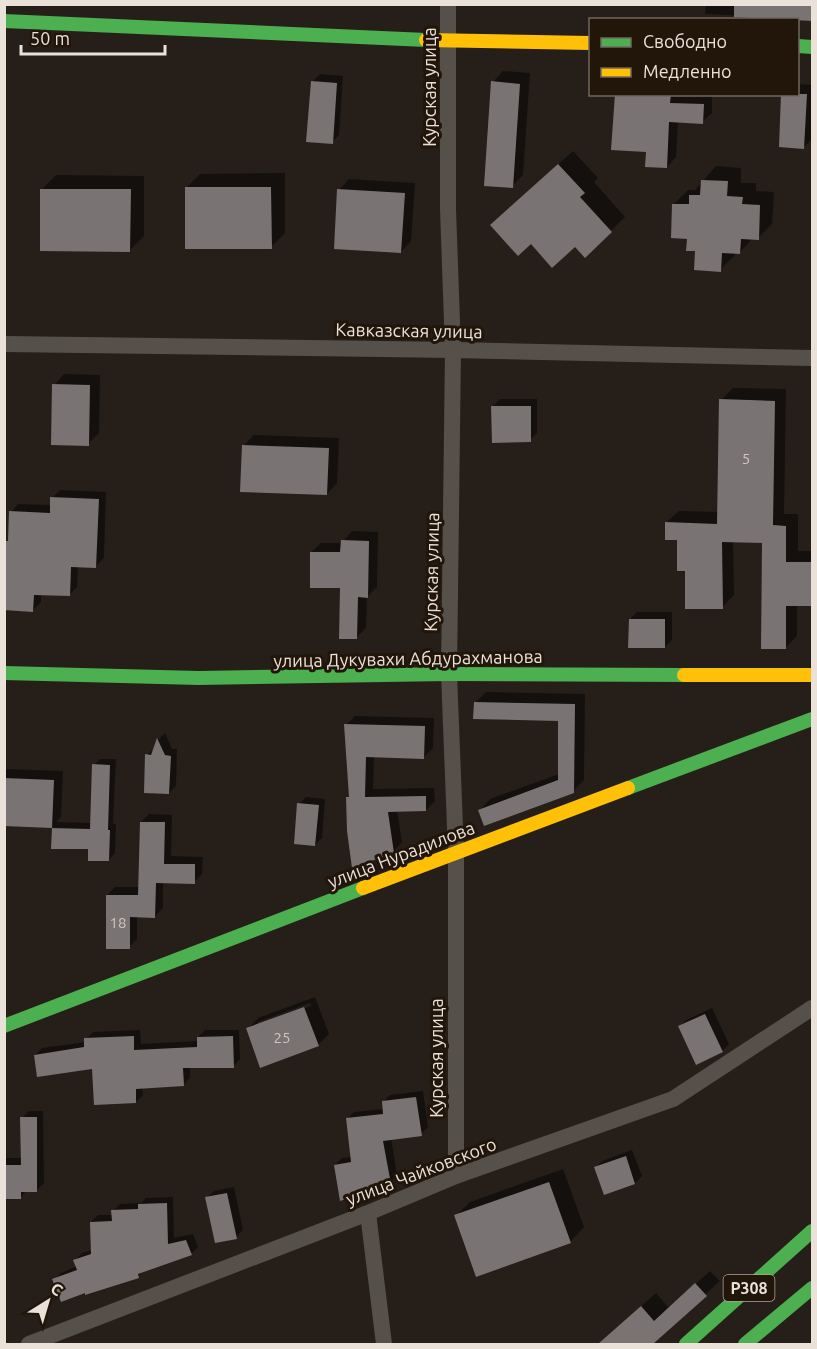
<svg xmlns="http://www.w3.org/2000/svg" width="817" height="1349" font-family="Ubuntu,sans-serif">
	<rect width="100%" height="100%" fill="#261f19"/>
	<path fill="#0007" fill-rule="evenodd" d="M 706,4 L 812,4 L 812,19 L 705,14 Z
		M 503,71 L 530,73 L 523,175 L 512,186 L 493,82 Z
		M 320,74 L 343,76 L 339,135 L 332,142 L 313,81 Z
		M 798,84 L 812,85 L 811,140 L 804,147 Z
		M 616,94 L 712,96 L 712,113 L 702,122 L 678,121 L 676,157 L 667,167 L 647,151 Z
		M 573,151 L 598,178 L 594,182 L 625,217 L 585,256 L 575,245 L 531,242 L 506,211 Z
		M 716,166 L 741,168 L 741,183 L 756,183 L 756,191 L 774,192 L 772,224 L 758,238 L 753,238 L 740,252 L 735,252 L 734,256 L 720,270 L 696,250 L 674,204 L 688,190 L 695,190 Z
		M 285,173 L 285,233 L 271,247 L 186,188 L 200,174 Z
		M 56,175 L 144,176 L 144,236 L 130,250 L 42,189 Z
		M 349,179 L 415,183 L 411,241 L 401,252 L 339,190 Z
		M 64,374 L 100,375 L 99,433 L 88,444 L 54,385 Z
		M 733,388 L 786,389 L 784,514 L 798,514 L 798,551 L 812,551 L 812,604 L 797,605 L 797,636 L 785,648 L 763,542 L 733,541 L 734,595 L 722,607 L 686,569 L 678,539 L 667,522 L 679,511 L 719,512 L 721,400 Z
		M 500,399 L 537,399 L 537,433 L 530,440 L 493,406 Z
		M 254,435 L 339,438 L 337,483 L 327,494 L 243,446 Z
		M 60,490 L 106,492 L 104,558 L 96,566 L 78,566 L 77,587 L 69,595 L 41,593 L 41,602 L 33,610 L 6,542 L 9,538 L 11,512 L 18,504 L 51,505 L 52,498 Z
		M 352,531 L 378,532 L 377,587 L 367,597 L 366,628 L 357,637 L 342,587 L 311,552 L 321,543 L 342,543 Z
		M 637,612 L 672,612 L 672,640 L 665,647 L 630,619 Z
		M 486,692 L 585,694 L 584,780 L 573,791 L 480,810 L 490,799 L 559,774 L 560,719 L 475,703 Z
		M 355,716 L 434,718 L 433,748 L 424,757 L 374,756 L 373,789 L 434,788 L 435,801 L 426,810 L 397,810 L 402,842 L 393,852 L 348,798 L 351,795 L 346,725 Z
		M 165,733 L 172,749 L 177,749 L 176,786 L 169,793 L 147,755 L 155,748 L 159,739 Z
		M 100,759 L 116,759 L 113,824 L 116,824 L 115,853 L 109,860 L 90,848 L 53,847 L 53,827 L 4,825 L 4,771 L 7,769 L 63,771 L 61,817 L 56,822 L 91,823 L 94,765 Z
		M 306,797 L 325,799 L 322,838 L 315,845 L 299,804 Z
		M 149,814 L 172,815 L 171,856 L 203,857 L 202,874 L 194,882 L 163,882 L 163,908 L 155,916 L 137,916 L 137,939 L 129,947 L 107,895 L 115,887 L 140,887 L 141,822 Z
		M 315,997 L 329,1034 L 318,1045 L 248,1029 L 258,1018 ZM 310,1003 L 311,1006 L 258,1025 L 258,1022 Z
		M 712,1008 L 729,1044 L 722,1051 L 679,1027 L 686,1020 Z
		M 140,1030 L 141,1044 L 198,1041 L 198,1037 L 205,1030 L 239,1030 L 240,1059 L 233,1066 L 190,1067 L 190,1078 L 183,1085 L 142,1087 L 143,1095 L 136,1102 L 94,1067 L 35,1055 L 42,1048 L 86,1042 L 86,1039 L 93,1032 Z
		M 423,1091 L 428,1127 L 421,1134 L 391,1138 L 397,1175 L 390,1182 L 335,1165 L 342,1158 L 352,1157 L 347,1119 L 354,1112 L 384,1109 L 383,1102 L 390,1095 Z
		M 29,1111 L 43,1111 L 44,1183 L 37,1190 L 27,1190 L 20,1198 L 4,1198 L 4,1158 L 22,1158 L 22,1118 Z
		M 632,1150 L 642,1176 L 635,1183 L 605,1193 L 595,1168 L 602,1161 Z
		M 563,1169 L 584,1227 L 570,1242 L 456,1216 L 470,1202 Z
		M 234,1187 L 243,1230 L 236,1237 L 207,1198 L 214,1191 Z
		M 173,1197 L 174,1238 L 193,1234 L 198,1247 L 191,1254 L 145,1270 L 138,1276 L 54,1280 L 61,1273 L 77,1266 L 75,1260 L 82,1253 L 92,1250 L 91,1222 L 98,1215 L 113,1215 L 113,1211 L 120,1204 L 141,1203 L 146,1198 Z
		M 710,1271 L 720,1281 L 651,1344 L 599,1344 L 656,1293 L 669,1308 Z"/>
	<path fill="#7a7373" d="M 734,4 L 813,4 L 813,21 L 734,17 Z
		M 311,81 L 337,83 L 333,144 L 306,142 Z
		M 491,81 L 520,84 L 513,188 L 484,186 Z
		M 615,94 L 671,94 L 670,103 L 704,104 L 703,124 L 669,122 L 667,168 L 645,167 L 646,152 L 611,150 Z
		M 781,94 L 807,94 L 804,149 L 779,147 Z
		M 558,164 L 585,193 L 580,197 L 612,232 L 585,258 L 575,247 L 552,268 L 531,244 L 518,256 L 490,225 Z
		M 701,180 L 728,181 L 727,196 L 743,197 L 742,204 L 760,205 L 759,240 L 741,239 L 740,254 L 722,253 L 721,272 L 694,270 L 695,251 L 686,251 L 687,239 L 671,238 L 672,204 L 689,204 L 689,195 L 700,195 Z
		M 185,187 L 271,187 L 272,249 L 185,249 Z
		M 40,189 L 131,189 L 130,252 L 40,251 Z
		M 337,189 L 405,193 L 401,253 L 334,249 Z
		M 52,384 L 90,385 L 89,446 L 51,445 Z
		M 719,399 L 775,401 L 773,525 L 786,526 L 786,562 L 813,562 L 813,606 L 786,606 L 786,649 L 761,649 L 762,543 L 722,542 L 723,609 L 685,609 L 685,571 L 677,571 L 677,540 L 665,540 L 665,522 L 717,524 Z
		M 491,406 L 531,406 L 531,442 L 492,443 Z
		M 242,445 L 329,448 L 327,495 L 240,492 Z
		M 50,497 L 99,499 L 96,568 L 71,567 L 70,596 L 34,595 L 33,612 L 4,610 L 4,541 L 8,541 L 9,511 L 50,513 Z
		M 341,540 L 369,541 L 368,598 L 358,597 L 357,639 L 339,639 L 340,588 L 310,588 L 310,552 L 340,552 Z
		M 629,619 L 665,619 L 665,648 L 628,648 Z
		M 474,702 L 575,704 L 574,793 L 484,826 L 478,810 L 558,780 L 558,721 L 473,719 Z
		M 344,724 L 425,726 L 424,759 L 366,757 L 365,797 L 426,796 L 426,811 L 388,812 L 394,853 L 352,868 L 347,831 L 346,797 L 349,797 Z
		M 157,738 L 165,755 L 171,756 L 169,794 L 144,793 L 145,754 L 151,755 Z
		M 92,764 L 110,765 L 108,830 L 110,830 L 109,861 L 88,861 L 88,849 L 51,849 L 52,828 L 90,829 Z
		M 4,778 L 54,780 L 52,828 L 4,826 Z
		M 297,803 L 319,805 L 315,846 L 294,844 Z
		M 140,822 L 165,822 L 164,864 L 195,864 L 195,884 L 156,883 L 155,918 L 130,917 L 130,949 L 106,949 L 106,895 L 138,895 Z
		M 304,1007 L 319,1046 L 260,1068 L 246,1028 Z
		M 705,1014 L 723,1052 L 696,1065 L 678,1026 Z
		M 134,1036 L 134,1050 L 197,1047 L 197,1037 L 233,1036 L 234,1068 L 183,1068 L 184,1086 L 136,1089 L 136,1103 L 94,1105 L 92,1069 L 37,1077 L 34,1055 L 84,1047 L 84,1038 Z
		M 416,1097 L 422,1136 L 383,1141 L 391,1184 L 340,1201 L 334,1165 L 351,1162 L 346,1118 L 383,1114 L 382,1101 Z
		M 20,1117 L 37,1117 L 37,1192 L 21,1192 L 21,1199 L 4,1199 L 4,1165 L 21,1165 Z
		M 626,1156 L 635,1184 L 604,1195 L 594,1167 Z
		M 549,1182 L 571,1243 L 476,1277 L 454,1215 Z
		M 227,1193 L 237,1239 L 215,1243 L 205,1197 Z
		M 167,1203 L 168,1244 L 186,1240 L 192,1255 L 138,1274 L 139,1278 L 85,1295 L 85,1293 L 61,1302 L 52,1279 L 77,1270 L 73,1260 L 91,1254 L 90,1222 L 112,1221 L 111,1210 L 138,1209 L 138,1204 Z
		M 695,1283 L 707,1296 L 653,1344 L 598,1344 L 641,1306 L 654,1321 Z"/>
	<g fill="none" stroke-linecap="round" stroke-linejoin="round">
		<path stroke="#56504b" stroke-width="16" d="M 448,4 L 448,209 L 453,350 L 449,674 L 456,852 L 456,1176
			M 4,344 L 453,350 L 812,358
			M 368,1213 L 384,1344
			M 29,1344 L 368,1213 L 456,1176 L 673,1099 L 812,1008"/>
		<path stroke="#4caf50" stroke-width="14" d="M 4,21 L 426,40
			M 798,46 L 812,47
			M 4,673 L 199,678 L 449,674 L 684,675
			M 628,788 L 812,719
			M 4,1026 L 363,888
			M 686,1344 L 812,1231
			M 745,1344 L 812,1288"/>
		<path stroke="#ffc107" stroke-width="14" d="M 426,40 L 590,43
			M 684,675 L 812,675
			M 363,888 L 628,788"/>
	</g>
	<g text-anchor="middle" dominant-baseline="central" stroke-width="6" stroke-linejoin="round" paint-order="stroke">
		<g font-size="15" fill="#cec6c0">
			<text x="746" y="458">5</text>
			<text x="118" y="922">18</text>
			<text x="282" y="1037">25</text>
		</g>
		<rect fill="#22150a" stroke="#aea49b" stroke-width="1.5" x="723.5" y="1275" width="51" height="26" rx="4.5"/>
		<g font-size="16" font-weight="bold" fill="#eae1d9">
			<text x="749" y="1288">P308</text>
		</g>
		<g font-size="18" fill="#eae1d9" stroke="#22150a">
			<text transform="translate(429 87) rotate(-90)">Курская улица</text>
			<text transform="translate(409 330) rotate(1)">Кавказская улица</text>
			<text transform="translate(431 572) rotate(-89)">Курская улица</text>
			<text transform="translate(408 658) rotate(-1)">улица Дукувахи Абдурахманова</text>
			<text transform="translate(401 854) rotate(-21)">улица Нурадилова</text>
			<text transform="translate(436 1058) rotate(-90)">Курская улица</text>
			<text transform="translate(421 1171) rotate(-21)">улица Чайковского</text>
		</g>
	</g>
	<rect width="817" height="1349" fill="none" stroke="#eae1d9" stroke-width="12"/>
	<rect x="589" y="18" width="210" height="78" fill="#22150a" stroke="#72675d" stroke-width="1.5"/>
	<rect x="601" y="38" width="30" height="9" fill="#4caf50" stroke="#72675d" stroke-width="1.5"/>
	<text x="643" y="48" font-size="18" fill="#eae1d9">Свободно</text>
	<rect x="601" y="68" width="30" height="9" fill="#ffc107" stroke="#72675d" stroke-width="1.5"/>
	<text x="643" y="78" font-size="18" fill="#eae1d9">Медленно</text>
	<g transform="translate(48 1301) rotate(37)" stroke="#22150a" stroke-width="4.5" paint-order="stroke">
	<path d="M0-4.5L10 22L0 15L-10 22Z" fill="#eae1d9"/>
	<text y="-9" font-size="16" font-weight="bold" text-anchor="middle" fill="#eae1d9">С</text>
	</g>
	<path d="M21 45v9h144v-9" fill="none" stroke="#eae1d9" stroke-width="3"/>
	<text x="30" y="45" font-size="18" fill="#eae1d9" stroke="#22150a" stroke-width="4.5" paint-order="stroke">50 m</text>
</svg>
